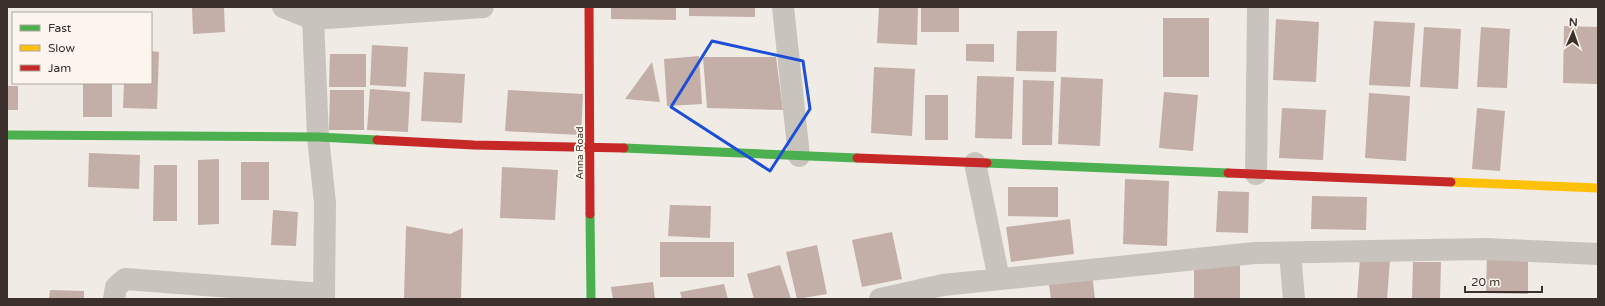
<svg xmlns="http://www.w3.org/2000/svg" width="1605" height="306" font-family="'Varela Round',sans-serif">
	<rect width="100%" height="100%" fill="#f0ebe5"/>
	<path fill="#c3afa7" d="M 192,7 L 224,7 L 225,32 L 193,34 Z
		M 611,7 L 676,7 L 676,20 L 611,19 Z
		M 689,7 L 755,7 L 755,17 L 689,16 Z
		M 879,7 L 918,7 L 917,45 L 877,43 Z
		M 921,7 L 959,7 L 959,32 L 921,32 Z
		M 1163,18 L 1209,18 L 1209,77 L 1163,77 Z
		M 1276,19 L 1319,22 L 1316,82 L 1273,80 Z
		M 1374,21 L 1415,23 L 1410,87 L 1369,85 Z
		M 1564,26 L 1598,27 L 1598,84 L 1563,83 Z
		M 1424,27 L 1461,29 L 1458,89 L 1420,87 Z
		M 1481,27 L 1510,29 L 1507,88 L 1477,87 Z
		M 1017,31 L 1057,31 L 1056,72 L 1016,71 Z
		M 966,44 L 994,44 L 994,62 L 966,61 Z
		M 372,45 L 408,47 L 406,87 L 370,85 Z
		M 151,51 L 159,52 L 157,109 L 123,108 L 124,83 L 151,83 Z
		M 330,54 L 366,54 L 366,87 L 329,87 Z
		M 699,56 L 702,104 L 667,106 L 664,59 Z
		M 703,57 L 776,57 L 783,110 L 707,108 Z
		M 652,62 L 660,102 L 625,99 Z
		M 874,67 L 915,69 L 912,136 L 871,133 Z
		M 424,72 L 465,74 L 462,123 L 421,121 Z
		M 977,76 L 1014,77 L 1012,139 L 975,138 Z
		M 1061,77 L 1103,79 L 1100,146 L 1058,144 Z
		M 1023,80 L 1054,81 L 1052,145 L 1022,145 Z
		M 83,83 L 112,83 L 112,117 L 83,117 Z
		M 7,86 L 18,86 L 18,110 L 7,110 Z
		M 370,89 L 410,92 L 408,132 L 367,130 Z
		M 330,90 L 364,90 L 364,130 L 329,130 Z
		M 508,90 L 583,94 L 581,135 L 505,131 Z
		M 1164,92 L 1198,95 L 1193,151 L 1159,148 Z
		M 1369,93 L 1410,96 L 1406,161 L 1365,158 Z
		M 925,95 L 948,95 L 948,140 L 925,140 Z
		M 1282,108 L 1326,110 L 1323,160 L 1279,158 Z
		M 1477,108 L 1505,111 L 1500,171 L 1472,169 Z
		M 89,153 L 140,155 L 139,189 L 88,187 Z
		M 219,159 L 219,224 L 198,225 L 198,160 Z
		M 241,162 L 269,162 L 269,200 L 241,200 Z
		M 154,165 L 177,165 L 177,221 L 153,221 Z
		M 502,167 L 558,170 L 555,220 L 500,218 Z
		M 1125,179 L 1169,181 L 1167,246 L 1123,244 Z
		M 1008,187 L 1058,187 L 1058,217 L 1008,216 Z
		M 1218,191 L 1249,192 L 1248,233 L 1216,232 Z
		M 1312,196 L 1367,197 L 1366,230 L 1311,229 Z
		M 670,205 L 711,206 L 710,238 L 668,236 Z
		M 273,210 L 298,212 L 296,246 L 271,245 Z
		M 1070,219 L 1074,254 L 1011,262 L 1006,227 Z
		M 406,226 L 450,234 L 463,228 L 461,299 L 404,299 Z
		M 892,232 L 902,279 L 862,287 L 852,240 Z
		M 660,242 L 734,242 L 734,277 L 660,277 Z
		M 817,245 L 827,294 L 797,299 L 786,252 Z
		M 1487,254 L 1528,254 L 1528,294 L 1486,293 Z
		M 1360,258 L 1390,260 L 1387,299 L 1357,299 Z
		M 1413,262 L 1441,262 L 1440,299 L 1412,299 Z
		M 1194,264 L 1240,264 L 1240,299 L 1194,299 Z
		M 780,265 L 791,299 L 754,299 L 747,274 Z
		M 1092,273 L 1095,299 L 1051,299 L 1048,279 Z
		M 653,282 L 655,299 L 613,299 L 611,287 Z
		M 724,284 L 728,299 L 682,299 L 680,292 Z
		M 50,290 L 84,291 L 84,299 L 49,299 Z"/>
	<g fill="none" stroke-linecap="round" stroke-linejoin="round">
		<path stroke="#c9c3be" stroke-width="22" d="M 283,7 L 313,19 L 483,7
			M 783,7 L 799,156
			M 313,19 L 318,137 L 325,203 L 324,299
			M 975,163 L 999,279
			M 1256,174 L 1258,7
			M 1290,253 L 1294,299
			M 114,299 L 116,287 L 125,279 L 324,294
			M 880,299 L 943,285 L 1255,253 L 1486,249 L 1598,254"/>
		<path stroke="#4caf50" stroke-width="9" d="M 7,135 L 318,137 L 377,140
			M 624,148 L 857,158
			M 987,163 L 1228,173
			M 590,214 L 591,299"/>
		<path stroke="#ffc107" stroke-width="9" d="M 1451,182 L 1598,188"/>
		<path stroke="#c62828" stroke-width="9" d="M 589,7 L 590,214
			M 377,140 L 474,145 L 624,148
			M 857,158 L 987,163
			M 1228,173 L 1451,182"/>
	</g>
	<path fill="none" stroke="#1d4ed8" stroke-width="3" stroke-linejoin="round" d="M 712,41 L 803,61 L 810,109 L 770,171 L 671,107 Z"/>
	<g text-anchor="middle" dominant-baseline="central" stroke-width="4" stroke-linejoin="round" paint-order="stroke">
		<g font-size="10" fill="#3b302b" stroke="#fbf5ee">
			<text transform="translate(580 153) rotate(-90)">Anna Road</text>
		</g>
	</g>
	<rect width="1605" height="306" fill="none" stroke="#3b302b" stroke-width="16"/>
	<rect x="12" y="12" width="140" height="72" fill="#fbf5ee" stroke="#aea6a0"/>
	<rect x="20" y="25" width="20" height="6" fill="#4caf50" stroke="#aea6a0"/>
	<text x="48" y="32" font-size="12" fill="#3b302b">Fast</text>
	<rect x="20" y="45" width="20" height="6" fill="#ffc107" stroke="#aea6a0"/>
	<text x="48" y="52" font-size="12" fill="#3b302b">Slow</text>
	<rect x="20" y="65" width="20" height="6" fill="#c62828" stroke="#aea6a0"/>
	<text x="48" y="72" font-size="12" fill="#3b302b">Jam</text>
	<g transform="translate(1573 32) rotate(2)" stroke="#fbf5ee" stroke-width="3" paint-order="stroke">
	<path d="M0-3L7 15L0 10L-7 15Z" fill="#3b302b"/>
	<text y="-6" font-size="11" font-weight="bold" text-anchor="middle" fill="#3b302b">N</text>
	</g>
	<path d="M1465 286v6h77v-6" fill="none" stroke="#3b302b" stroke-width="2"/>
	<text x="1471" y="286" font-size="12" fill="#3b302b" stroke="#fbf5ee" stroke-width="3" paint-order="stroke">20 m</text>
</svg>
